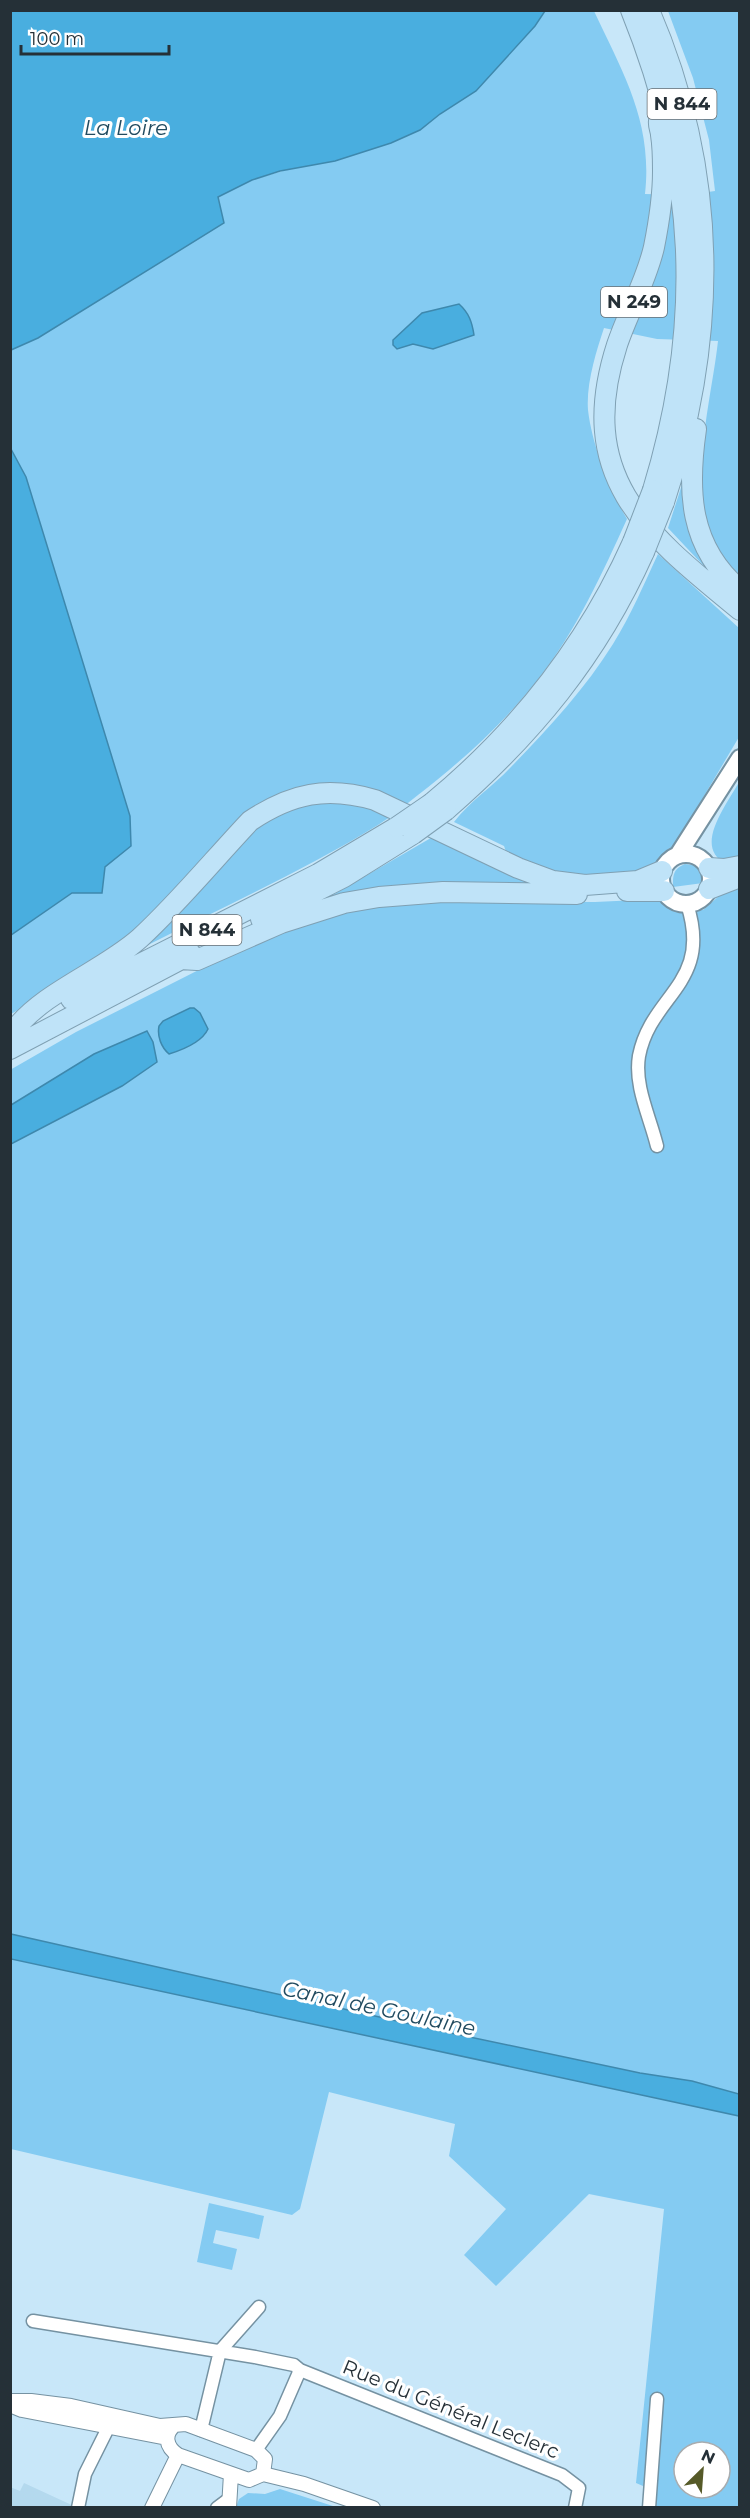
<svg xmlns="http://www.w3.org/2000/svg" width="750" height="2518" font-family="Montserrat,sans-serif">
	<rect width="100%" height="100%" fill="#c8e7f9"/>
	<path fill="#b4d9ee" d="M 24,2483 L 76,2507 L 11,2507 L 10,2487 L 20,2491 Z"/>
	<path fill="#84cbf2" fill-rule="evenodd" d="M 545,11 L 594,11 C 623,73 653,122 645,194 L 687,195 L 715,191 L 709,140 L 693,78 L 668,11 L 739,11 L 739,576 C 676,519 710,414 718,341 L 657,339 L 604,328 C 596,352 586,384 588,410 C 592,445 610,490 627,519 C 602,574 576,631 539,678 C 504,723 463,760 418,795 C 405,805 392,816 378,825 C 305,870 225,906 148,945 L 135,934 L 92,968 L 11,1014 L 11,935 L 72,893 L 102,893 L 105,867 L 131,845 L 130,816 L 26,477 L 11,449 L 10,350 L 38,338 L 224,223 L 218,197 L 252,180 L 420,130 L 440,114 L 476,91 L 535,26 Z
		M 688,466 L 717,580 L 668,528 Z
		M 658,554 L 739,628 L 739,737 L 678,840 L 658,863 L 640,872 L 566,876 L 508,857 L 504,846 L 454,822 C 470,801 492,787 510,768 C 547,730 585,689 613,644 C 631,615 644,584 658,554 Z
		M 739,782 L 739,860 L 727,864 C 692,848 726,806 739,782 Z
		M 436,835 L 537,883 L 536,887 L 319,903 Z
		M 685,864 L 699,866 L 703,874 L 703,883 L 673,887 C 673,875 673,869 685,864 Z
		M 739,887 L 739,2094 L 692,2081 L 640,2073 L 446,2032 L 11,1934 L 10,1070 L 76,1032 L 252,943 L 317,918 L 374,905 L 406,901 L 595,902 L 659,899 L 680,910 L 703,910 L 719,896 Z
		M 11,1959 L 739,2116 L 739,2507 L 656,2507 L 657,2492 L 636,2483 L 664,2209 L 589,2194 L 496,2286 L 464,2255 L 506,2209 L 449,2156 L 455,2124 L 329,2092 L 300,2209 L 292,2215 L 11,2149 ZM 684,2452 L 720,2452 L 720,2488 L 684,2488 Z
		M 209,2203 L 264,2216 L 259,2239 L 216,2230 L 213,2243 L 237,2249 L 232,2270 L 197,2262 Z
		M 280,2489 L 336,2507 L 236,2507 L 239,2499 L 248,2493 L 265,2494 Z"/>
	<path fill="#49aedf" stroke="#3e88ad" stroke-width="1.5" d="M 10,11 L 11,10 L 545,11 L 535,26 L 476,91 L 440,114 L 420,130 L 391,143 L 335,161 L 280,171 L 252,180 L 218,197 L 224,223 L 38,338 L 11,350 Z
		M 459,304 C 469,313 472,322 474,335 L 433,349 L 413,344 L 397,349 L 393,345 L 393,340 L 422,313 Z
		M 11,449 L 26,477 L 130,816 L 131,846 L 105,867 L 102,893 L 72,893 L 11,935 Z
		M 190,1008 L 194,1008 L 200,1013 L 208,1029 C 202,1042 182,1050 169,1054 C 161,1047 157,1036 159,1026 L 163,1021 Z
		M 147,1031 L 153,1042 L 157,1062 L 122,1086 L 11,1144 L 11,1105 L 94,1054 Z
		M 11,1934 L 446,2032 L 640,2073 L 692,2081 L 739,2094 L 739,2116 L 11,1959 Z"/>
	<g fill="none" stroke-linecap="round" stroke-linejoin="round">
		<g stroke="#7592a2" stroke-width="15">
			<path id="minor" d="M 657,1146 C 650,1117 634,1086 639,1056 C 651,994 713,984 687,904
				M 33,2321 L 255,2357 L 294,2365 L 300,2370 L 562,2475 L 579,2488 L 575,2508
				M 201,2430 L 220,2351 L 259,2307
				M 256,2450 L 280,2416 L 300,2370
				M 78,2508 L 85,2474 L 109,2426
				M 217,2508 L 229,2499
				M 649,2508 L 657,2399"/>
		</g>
		<g stroke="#7592a2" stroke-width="16">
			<path id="tertiary" d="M 10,2401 L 31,2401 L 71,2406 L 160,2426 L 186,2424 L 256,2450 L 265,2459 L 263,2474 L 249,2480 L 178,2455 C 166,2447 163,2434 175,2425
				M 10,2405 L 22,2410 L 167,2438
				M 263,2474 L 304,2484 L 373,2508
				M 152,2508 L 178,2455
				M 229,2508 L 231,2474"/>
		</g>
		<g stroke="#7592a2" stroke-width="20">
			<path id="secondary" d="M661 879a25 25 0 1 1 50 0a25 25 0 1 1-50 0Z
				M 678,855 L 740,758"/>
		</g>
		<g stroke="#7fa0b3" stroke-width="22">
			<path id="trunk" d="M 631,10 C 697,173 704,322 653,490
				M 649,10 C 719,172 719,336 664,502
				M 664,104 C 662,109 659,116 659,121 C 658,125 661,131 661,135 C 663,147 663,159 663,171 C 663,197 659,222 654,247 C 646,282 628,312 617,345 C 574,478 647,534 740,610
				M 696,429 C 687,491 689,547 740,590
				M 432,803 C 519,731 587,645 633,542
				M 446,810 C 532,735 597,657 644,552
				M 709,868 L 724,869 L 740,866
				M 709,889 L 740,877
				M 627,891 L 664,891
				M 261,919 L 344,877 L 413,834
				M 180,959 L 197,960 L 281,923 L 344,903 L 379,897 L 443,892 L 577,894
				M 71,999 L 318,874 L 397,827
				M 15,1029 C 45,991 103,971 140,938 C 178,903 215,858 250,821 C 292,793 327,786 375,800 L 518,868 L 553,881 L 585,885 L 638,881 L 662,871
				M 10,1049 L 191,954"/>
		</g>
		<use href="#minor" stroke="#fff" stroke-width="12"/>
		<use href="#tertiary" stroke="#fff" stroke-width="14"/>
		<use href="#secondary" stroke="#fff" stroke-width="16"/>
		<use href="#trunk" stroke="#bfe3f8" stroke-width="20"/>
		<g stroke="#7fa0b3" stroke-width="22" stroke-linecap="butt">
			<path id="trunk-bridge" d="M 633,542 L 653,490
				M 644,552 L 664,502
				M 397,827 L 432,803
				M 413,834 L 446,810"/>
		</g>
		<use href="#trunk-bridge" stroke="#bfe3f8" stroke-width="20"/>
	</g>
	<g text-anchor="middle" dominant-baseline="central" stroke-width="6" stroke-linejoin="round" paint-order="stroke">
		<g fill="#fff" stroke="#666e73" stroke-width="1.5">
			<rect x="647.5" y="89" width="69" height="30" rx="4.5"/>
			<rect x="601" y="287" width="66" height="30" rx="4.5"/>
			<rect x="172.5" y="915" width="69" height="30" rx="4.5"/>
		</g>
		<g font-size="18" font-weight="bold" fill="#253037">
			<text x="682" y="104">N 844</text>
			<text x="634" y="302">N 249</text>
			<text x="207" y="930">N 844</text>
		</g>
		<g font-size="20" fill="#253037" stroke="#fff">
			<text transform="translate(451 2409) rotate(22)">Rue du Général Leclerc</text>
		</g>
		<g font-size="21" font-style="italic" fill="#214b60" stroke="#fff">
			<text x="126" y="127">La Loire</text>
			<text transform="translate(379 2008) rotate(12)">Canal de Goulaine</text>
		</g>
	</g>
	<rect width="750" height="2518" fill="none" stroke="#253037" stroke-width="24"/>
	<g transform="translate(702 2470) rotate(25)"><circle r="28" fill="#ffffff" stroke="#a8acaf" stroke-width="1.5"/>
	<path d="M0-4.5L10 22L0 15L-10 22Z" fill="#565a28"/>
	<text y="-9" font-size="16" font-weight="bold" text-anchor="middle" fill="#253037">N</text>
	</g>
	<path d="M21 45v9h148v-9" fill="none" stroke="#253037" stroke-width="3"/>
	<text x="30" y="45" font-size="18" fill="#253037" stroke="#ffffff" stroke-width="4.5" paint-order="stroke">100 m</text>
</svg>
